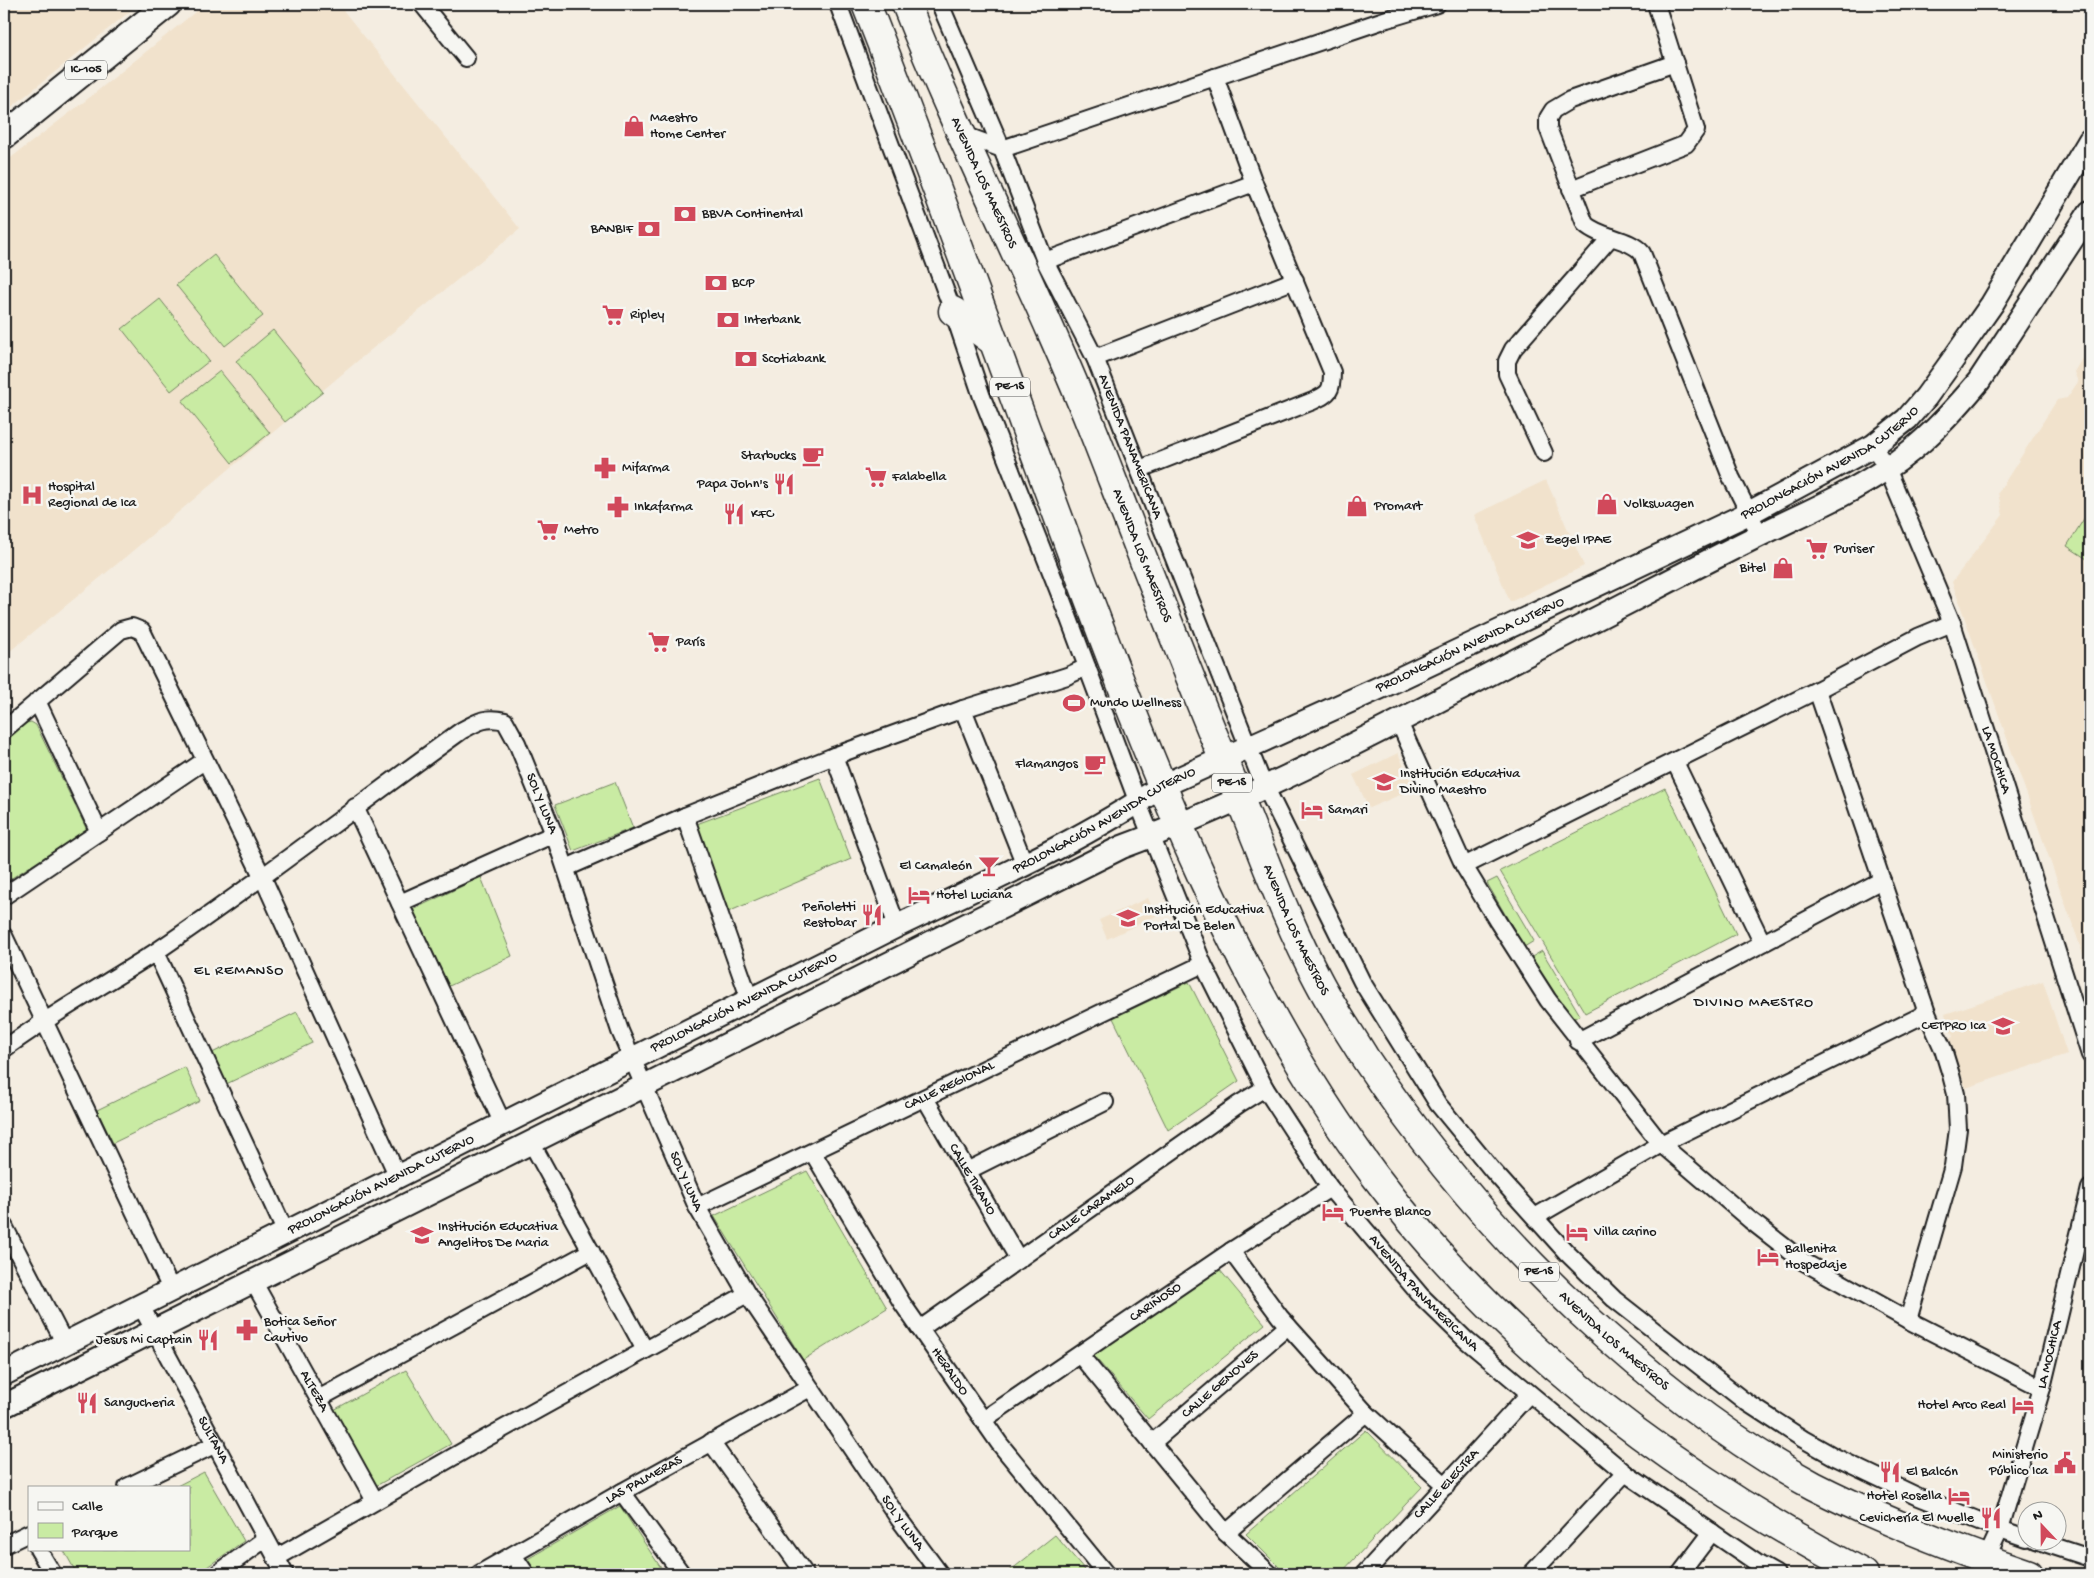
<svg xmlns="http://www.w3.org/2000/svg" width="2094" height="1578" font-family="'Gochi Hand',sans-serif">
	<rect width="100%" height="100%" fill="#f4ede1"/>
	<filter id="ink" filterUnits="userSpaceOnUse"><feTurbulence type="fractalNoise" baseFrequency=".02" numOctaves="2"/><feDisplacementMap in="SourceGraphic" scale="10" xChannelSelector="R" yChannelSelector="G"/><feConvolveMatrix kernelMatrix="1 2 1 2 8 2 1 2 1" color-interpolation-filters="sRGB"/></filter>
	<g filter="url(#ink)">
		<path fill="#f1e2cc" d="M 4,4 L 139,4 L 4,113 Z
			M 205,4 L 338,4 L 520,229 L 367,353 L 117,564 L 4,656 L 4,163 L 85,101 Z
			M 2090,345 L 2090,974 L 1952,582 L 2003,515 L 1998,493 L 2057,400 L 2067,398 L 2078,382 L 2074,372 Z
			M 1546,480 L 1584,566 L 1510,602 L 1474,515 Z
			M 1398,753 L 1414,789 L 1369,808 L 1353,775 Z
			M 1148,898 L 1156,916 L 1107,939 L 1099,920 Z
			M 2043,981 L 2067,1054 L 1966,1088 L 1948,1039 L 1953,1037 L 1945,1014 Z"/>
		<path fill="#c9eba3" stroke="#728460" d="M 214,255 L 263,316 L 225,346 L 176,285 Z
			M 160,299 L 209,361 L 171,391 L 122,329 Z
			M 273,330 L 323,392 L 285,422 L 236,361 Z
			M 220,371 L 270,433 L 232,463 L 182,401 Z
			M 2090,509 L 2090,561 L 2067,546 Z
			M 31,722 L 36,725 L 87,830 L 4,883 L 4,742 L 26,723 Z
			M 820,778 L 851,859 L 728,912 L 694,825 Z
			M 615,782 L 633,828 L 573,851 L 555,805 Z
			M 1665,788 L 1736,934 L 1585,1013 L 1500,871 Z
			M 481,877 L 512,956 L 445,988 L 408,912 Z
			M 1497,878 L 1534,941 L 1524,947 L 1487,883 Z
			M 1542,951 L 1580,1015 L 1570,1021 L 1530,958 Z
			M 1189,982 L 1239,1081 L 1168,1130 L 1113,1018 Z
			M 297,1012 L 312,1043 L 222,1086 L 208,1055 Z
			M 185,1067 L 200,1101 L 113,1143 L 97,1110 Z
			M 807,1171 L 887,1308 L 803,1360 L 714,1216 Z
			M 1219,1269 L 1265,1324 L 1148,1419 L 1093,1355 Z
			M 406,1370 L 451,1444 L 374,1487 L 332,1411 Z
			M 1366,1430 L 1422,1487 L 1340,1574 L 1286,1574 L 1246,1534 Z
			M 204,1472 L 244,1541 L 197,1574 L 77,1574 L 63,1549 L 189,1549 L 189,1487 L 175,1487 Z
			M 620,1506 L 665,1574 L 533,1574 L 524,1561 Z
			M 1055,1535 L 1085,1570 L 1080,1574 L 1006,1574 Z"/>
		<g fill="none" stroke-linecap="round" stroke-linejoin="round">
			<g stroke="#1c1c1c" stroke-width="20">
				<g id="street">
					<path d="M 422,4 L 466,58"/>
					<path id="s1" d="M 838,4 L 953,311 L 982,397 L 1059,592 L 1138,803 L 1203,964 L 1265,1088 L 1330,1188 L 1421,1296 L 1466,1340 L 1625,1473 L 1760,1565 L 1776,1574"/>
					<path id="s2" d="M 940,4 L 1002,149 L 1045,261 L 1095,358 L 1259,774 L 1362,982 L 1438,1104 L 1493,1171 L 1566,1252 L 1614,1299 L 1743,1400 L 1803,1439 L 1835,1457 L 1919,1497 L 2000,1529 L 2026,1538"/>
					<path d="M 1675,63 L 1570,100 L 1553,110 L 1548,118 L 1548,128 L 1585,224 C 1600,238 1630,238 1642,253 L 1731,477 L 1760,535"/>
					<path d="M 959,133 L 1002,149 L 1387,19 L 1437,4"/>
					<path d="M 1571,189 L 1686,144 L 1696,130 L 1656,4"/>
					<path d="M 1045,261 L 1254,183"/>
					<path d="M 1095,358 L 1295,280"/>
					<path id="s3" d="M 1873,446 L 1887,468 L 1952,623 L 2090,1055"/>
					<path d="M 1544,453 L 1507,374 L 1507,361 L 1513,349 L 1611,237"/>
					<path d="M 1140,469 L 1313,401 C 1330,393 1332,391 1332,372 L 1254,183 L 1215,77"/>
					<path d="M 1817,690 L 1927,1013 L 1943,1049 L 1951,1075 L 1956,1094 L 1958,1129 L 1953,1166 L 1908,1320"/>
					<path d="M 37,701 L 99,832"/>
					<path d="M 963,709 L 1025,865"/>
					<path d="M 1398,720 L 1464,866 L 1498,922 L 1548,1000 L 1661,1144 L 1750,1220 L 1804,1262 L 1908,1320 L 2042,1388"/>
					<path d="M 4,730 L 121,630 L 132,627 L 142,631 L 263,878 L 398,1177"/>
					<path d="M 834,756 L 897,926"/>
					<path d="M 1675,762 L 1762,942"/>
					<path d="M 355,807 L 503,1124"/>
					<path d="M 685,816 L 750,1000"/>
					<path d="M 1464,866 L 1817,690 L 1918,637 L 1952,623"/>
					<path d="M 566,868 L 685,816 L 834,756 L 963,709 L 1067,676 L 1087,667"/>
					<path d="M 4,896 L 204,761"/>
					<path d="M 400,903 L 554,834"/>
					<path d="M 4,936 L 172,1291"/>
					<path d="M 156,952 L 286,1233"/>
					<path d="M 1578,1041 L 1882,880"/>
					<path id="s4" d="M 4,1049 C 53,1013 106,984 157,951 C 261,881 359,804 461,731 C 477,722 486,716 505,721 L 517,743 L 554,834 L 620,1031 L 697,1207 L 747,1294 L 899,1519 L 940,1574"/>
					<path id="s5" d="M 925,1098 L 1019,1260"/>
					<path d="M 531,1142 L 645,1350"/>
					<path id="s6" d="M 813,1153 L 902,1303 L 999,1443 L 1106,1574"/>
					<path d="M 967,1171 L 1105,1102"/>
					<path id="s7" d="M 697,1207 L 1203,964"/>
					<path d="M 1535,1217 L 1661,1144 L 1927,1013"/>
					<path d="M 4,1226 L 65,1344"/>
					<path d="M 1231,1251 L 1280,1317 L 1366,1413 L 1446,1486"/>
					<path id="s8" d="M 253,1281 L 375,1501"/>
					<path id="s9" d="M 141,1306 L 285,1574"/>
					<path id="s10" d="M 920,1329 L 1239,1104 L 1265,1088"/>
					<path d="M 1080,1355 L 1226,1533 L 1270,1574"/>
					<path d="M 318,1399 L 591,1251"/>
					<path id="s11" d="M 983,1420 L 1231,1251 L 1330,1188"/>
					<path d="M 711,1442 L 805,1574"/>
					<path id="s12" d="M 1152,1443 L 1288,1326"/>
					<path d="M 127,1487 L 216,1444"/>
					<path d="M 622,1492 L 682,1574"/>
					<path d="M 1226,1533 L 1366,1413"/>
					<path d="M 2035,1540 L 2090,1558"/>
					<path d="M 4,1545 L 29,1533"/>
					<path d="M 38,1549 L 53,1574"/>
					<path d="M 513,1555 L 526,1574"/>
					<path d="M 276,1558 L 481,1441 L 747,1294"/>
					<path d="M 217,1574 L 265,1539"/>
					<path id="s13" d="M 479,1574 L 622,1492 L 810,1388"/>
					<path id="s14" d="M 1364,1574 L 1529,1394"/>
					<path d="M 1531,1574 L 1625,1473"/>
					<path d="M 1680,1574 L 1712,1532"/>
					<path id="s15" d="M 1979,1574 L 2000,1529 L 2042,1388 L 2090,1188"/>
				</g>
			</g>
			<g stroke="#1c1c1c" stroke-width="26">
				<g id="secondary">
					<path id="s16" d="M 4,1374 L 897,926 C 986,883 1080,842 1162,786 L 1388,684 L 1749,513 L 1873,446 L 1907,419 L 1926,397 L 1952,361 L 1992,304 L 2090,140"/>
					<path d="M 4,1406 L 1122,847 C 1281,788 1434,702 1584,625 C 1643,595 1701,564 1760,535 C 1802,514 1846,496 1886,469 C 1922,446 1952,413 1979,381 L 2090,212"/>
				</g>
			</g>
			<g stroke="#1c1c1c" stroke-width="29">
				<path id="primary" d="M 4,136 L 168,4"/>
			</g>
			<g stroke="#1c1c1c" stroke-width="31">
				<g id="highway">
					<path d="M 866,4 C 938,186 1004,371 1072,554 C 1152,769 1237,991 1375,1176 C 1504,1347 1676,1475 1864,1574"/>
					<path id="s17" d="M 906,4 C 964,151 1038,291 1096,438 C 1144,561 1191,683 1242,804 C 1266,863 1288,924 1318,980 C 1332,1007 1349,1032 1365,1058 C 1427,1151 1498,1235 1580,1312 C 1651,1378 1728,1440 1814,1486 C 1883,1521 1956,1549 2029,1574"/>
					<path d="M 953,311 L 994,342"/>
				</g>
			</g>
			<use href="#street" stroke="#f6f6f2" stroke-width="16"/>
			<use href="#secondary" stroke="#f6f6f2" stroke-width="22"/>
			<use href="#primary" stroke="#f6f6f2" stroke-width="25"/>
			<use href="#highway" stroke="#f6f6f2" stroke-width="28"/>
		</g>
	</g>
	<defs>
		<g id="shop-bare" transform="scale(1.725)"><path d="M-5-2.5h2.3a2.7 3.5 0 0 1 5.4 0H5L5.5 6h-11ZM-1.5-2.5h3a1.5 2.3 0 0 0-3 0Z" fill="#d1495b" stroke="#f6f6f2" stroke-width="2.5" paint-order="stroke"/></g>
		<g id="bank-bare" transform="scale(1.725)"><path d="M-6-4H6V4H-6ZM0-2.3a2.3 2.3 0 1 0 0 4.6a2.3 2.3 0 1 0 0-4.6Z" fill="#d1495b" stroke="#f6f6f2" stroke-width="2.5" paint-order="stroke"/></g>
		<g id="supermarket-bare" transform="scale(1.725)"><path d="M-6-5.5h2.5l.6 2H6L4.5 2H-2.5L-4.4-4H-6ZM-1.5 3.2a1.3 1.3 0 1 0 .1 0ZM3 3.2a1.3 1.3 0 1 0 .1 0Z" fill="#d1495b" stroke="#f6f6f2" stroke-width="2.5" paint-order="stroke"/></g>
		<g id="cafe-bare" transform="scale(1.725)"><path d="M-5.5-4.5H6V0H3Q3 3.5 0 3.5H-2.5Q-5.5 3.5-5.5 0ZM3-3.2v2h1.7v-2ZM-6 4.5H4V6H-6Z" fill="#d1495b" stroke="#f6f6f2" stroke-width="2.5" paint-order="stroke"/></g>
		<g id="pharmacy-bare" transform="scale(1.725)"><path d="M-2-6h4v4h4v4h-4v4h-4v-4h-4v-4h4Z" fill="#d1495b" stroke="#f6f6f2" stroke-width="2.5" paint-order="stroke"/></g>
		<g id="restaurant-bare" transform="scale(1.725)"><path d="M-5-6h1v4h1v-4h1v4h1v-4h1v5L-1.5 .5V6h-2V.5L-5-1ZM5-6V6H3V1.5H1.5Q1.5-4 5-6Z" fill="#d1495b" stroke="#f6f6f2" stroke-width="2.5" paint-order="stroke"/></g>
		<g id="hospital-bare" transform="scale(1.725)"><path d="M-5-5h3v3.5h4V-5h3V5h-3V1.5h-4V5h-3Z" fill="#d1495b" stroke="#f6f6f2" stroke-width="2.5" paint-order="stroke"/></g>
		<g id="university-bare" transform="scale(1.725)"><path d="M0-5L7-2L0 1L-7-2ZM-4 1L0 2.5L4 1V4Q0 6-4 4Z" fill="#d1495b" stroke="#f6f6f2" stroke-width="2.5" paint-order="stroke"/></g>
		<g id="stadium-bare" transform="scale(1.725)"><path d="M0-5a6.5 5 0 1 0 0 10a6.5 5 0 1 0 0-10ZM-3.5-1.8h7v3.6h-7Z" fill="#d1495b" stroke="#f6f6f2" stroke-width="2.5" paint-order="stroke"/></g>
		<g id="school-bare" transform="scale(1.725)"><path d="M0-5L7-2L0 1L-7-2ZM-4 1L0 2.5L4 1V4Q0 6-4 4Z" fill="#d1495b" stroke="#f6f6f2" stroke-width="2.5" paint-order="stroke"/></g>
		<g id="hotel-bare" transform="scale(1.725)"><path d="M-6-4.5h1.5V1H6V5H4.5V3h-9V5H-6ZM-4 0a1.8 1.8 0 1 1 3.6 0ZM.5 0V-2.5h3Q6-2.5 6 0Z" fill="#d1495b" stroke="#f6f6f2" stroke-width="2.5" paint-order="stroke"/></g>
		<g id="bar-bare" transform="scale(1.725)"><path d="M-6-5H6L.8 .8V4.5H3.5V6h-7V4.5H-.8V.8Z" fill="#d1495b" stroke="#f6f6f2" stroke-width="2.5" paint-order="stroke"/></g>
		<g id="civic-bare" transform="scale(1.725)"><path d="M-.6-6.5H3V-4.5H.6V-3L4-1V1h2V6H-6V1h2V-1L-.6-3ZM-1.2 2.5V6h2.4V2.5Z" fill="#d1495b" stroke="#f6f6f2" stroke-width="2.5" paint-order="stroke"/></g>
	</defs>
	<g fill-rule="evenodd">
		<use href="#shop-bare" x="634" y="126"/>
		<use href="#bank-bare" x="685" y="214"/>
		<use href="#bank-bare" x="649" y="229"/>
		<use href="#bank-bare" x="716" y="283"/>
		<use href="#supermarket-bare" x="613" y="315"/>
		<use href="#bank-bare" x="728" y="320"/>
		<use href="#bank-bare" x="746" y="359"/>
		<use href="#cafe-bare" x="813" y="456"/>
		<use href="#pharmacy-bare" x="605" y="468"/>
		<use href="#supermarket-bare" x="876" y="477"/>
		<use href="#restaurant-bare" x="784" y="484"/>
		<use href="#hospital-bare" x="32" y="495"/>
		<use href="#shop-bare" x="1607" y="504"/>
		<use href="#shop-bare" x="1357" y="506"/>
		<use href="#pharmacy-bare" x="618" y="507"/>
		<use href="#restaurant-bare" x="734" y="514"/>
		<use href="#supermarket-bare" x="548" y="530"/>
		<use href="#university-bare" x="1528" y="540"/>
		<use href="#supermarket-bare" x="1817" y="549"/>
		<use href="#shop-bare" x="1783" y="568"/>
		<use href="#supermarket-bare" x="659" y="642"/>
		<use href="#stadium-bare" x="1074" y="703"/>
		<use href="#cafe-bare" x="1095" y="764"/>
		<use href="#school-bare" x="1384" y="782"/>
		<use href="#hotel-bare" x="1312" y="810"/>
		<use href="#bar-bare" x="989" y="866"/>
		<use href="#hotel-bare" x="919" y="895"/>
		<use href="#restaurant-bare" x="872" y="915"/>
		<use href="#school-bare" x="1128" y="918"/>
		<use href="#university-bare" x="2003" y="1026"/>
		<use href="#hotel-bare" x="1333" y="1212"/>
		<use href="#hotel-bare" x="1577" y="1232"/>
		<use href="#school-bare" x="422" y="1235"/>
		<use href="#hotel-bare" x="1768" y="1257"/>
		<use href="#pharmacy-bare" x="247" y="1330"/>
		<use href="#restaurant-bare" x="208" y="1340"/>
		<use href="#restaurant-bare" x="87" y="1403"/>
		<use href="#hotel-bare" x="2023" y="1405"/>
		<use href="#civic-bare" x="2065" y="1463"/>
		<use href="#restaurant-bare" x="1890" y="1472"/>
		<use href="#hotel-bare" x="1959" y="1496"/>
		<use href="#restaurant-bare" x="1991" y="1518"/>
	</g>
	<g text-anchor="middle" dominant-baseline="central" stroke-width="5" stroke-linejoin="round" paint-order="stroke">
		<g fill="#f6f6f2" stroke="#5d5d5c" stroke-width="1">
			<rect x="65" y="60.5" width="42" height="19" rx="4"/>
			<rect x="990" y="377.5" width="40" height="19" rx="4"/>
			<rect x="1212" y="773.5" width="40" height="19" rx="4"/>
			<rect x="1519" y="1262.5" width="40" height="19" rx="4"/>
		</g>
		<g font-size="12" font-weight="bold" fill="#1c1c1c">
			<text x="86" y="70">IC-105</text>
			<text x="1010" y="387">PE-1S</text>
			<text x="1232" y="783">PE-1S</text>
			<text x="1539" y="1272">PE-1S</text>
		</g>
		<g font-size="14" fill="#1c1c1c" stroke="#f6f6f2" text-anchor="start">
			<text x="650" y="118">Maestro<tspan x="650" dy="16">Home Center</tspan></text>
			<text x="702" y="214">BBVA Continental</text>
			<text x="633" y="229" text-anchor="end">BANBIF</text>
			<text x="732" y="283">BCP</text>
			<text x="630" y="315">Ripley</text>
			<text x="744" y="320">Interbank</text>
			<text x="762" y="359">Scotiabank</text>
			<text x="796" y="456" text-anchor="end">Starbucks</text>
			<text x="622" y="468">Mifarma</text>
			<text x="892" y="477">Falabella</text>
			<text x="768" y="484" text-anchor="end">Papa John's</text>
			<text x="48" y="487">Hospital<tspan x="48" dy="16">Regional de Ica</tspan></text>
			<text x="1624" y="504">Volkswagen</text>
			<text x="1374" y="506">Promart</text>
			<text x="634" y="507">Inkafarma</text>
			<text x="751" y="514">KFC</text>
			<text x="564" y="530">Metro</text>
			<text x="1545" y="540">Zegel IPAE</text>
			<text x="1834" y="549">Puriser</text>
			<text x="1766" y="568" text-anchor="end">Bitel</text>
			<text x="676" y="642">París</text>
			<text x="1090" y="703">Mundo Wellness</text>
			<text x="1078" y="764" text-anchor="end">Flamangos</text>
			<text x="1400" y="774">Institución Educativa<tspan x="1400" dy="16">Divino Maestro</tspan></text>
			<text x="1328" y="810">Samari</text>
			<text x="972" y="866" text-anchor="end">El Camaleón</text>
			<text x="936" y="895">Hotel Luciana</text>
			<text x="856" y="907" text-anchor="end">Peñoletti<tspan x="856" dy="16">Restobar</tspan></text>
			<text x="1144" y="910">Institución Educativa<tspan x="1144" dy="16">Portal De Belen</tspan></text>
			<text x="1986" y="1026" text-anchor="end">CETPRO Ica</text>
			<text x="1350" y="1212">Puente Blanco</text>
			<text x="438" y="1227">Institución Educativa<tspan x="438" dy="16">Angelitos De Maria</tspan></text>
			<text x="1594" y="1232">Villa carino</text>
			<text x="1785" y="1249">Ballenita<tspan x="1785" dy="16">Hospedaje</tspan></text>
			<text x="264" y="1322">Botica Señor<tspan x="264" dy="16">Cautivo</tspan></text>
			<text x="192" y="1340" text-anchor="end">Jesus Mi Captain</text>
			<text x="104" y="1403">Sangucheria</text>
			<text x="2006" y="1405" text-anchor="end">Hotel Arco Real</text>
			<text x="2048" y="1455" text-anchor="end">Ministerio<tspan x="2048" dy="16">Público Ica</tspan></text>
			<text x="1906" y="1472">El Balcón</text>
			<text x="1942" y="1496" text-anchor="end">Hotel Rosella</text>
			<text x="1974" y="1518" text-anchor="end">Cevichería El Muelle</text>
		</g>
		<g font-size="14" fill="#1c1c1c" stroke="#f6f6f2">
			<text stroke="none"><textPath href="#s17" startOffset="195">AVENIDA LOS MAESTROS</textPath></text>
			<text stroke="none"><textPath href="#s2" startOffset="482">AVENIDA PANAMERICANA</textPath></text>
			<text stroke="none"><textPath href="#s16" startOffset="2042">PROLONGACIÓN AVENIDA CUTERVO</textPath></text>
			<text stroke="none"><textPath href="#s17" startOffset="600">AVENIDA LOS MAESTROS</textPath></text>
			<text stroke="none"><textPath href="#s16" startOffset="1638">PROLONGACIÓN AVENIDA CUTERVO</textPath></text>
			<text stroke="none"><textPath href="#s3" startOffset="338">LA MOCHICA</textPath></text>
			<text stroke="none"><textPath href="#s4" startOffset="694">SOL Y LUNA</textPath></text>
			<text stroke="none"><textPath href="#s16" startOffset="1232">PROLONGACIÓN AVENIDA CUTERVO</textPath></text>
			<text stroke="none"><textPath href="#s17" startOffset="1005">AVENIDA LOS MAESTROS</textPath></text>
			<text stroke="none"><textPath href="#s16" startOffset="828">PROLONGACIÓN AVENIDA CUTERVO</textPath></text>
			<text stroke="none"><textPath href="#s7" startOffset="280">CALLE REGIONAL</textPath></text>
			<text stroke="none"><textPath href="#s5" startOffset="94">CALLE TIRANO</textPath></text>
			<text stroke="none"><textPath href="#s4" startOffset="1099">SOL Y LUNA</textPath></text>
			<text stroke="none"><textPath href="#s16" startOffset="422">PROLONGACIÓN AVENIDA CUTERVO</textPath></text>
			<text stroke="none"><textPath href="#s10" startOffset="210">CALLE CARAMELO</textPath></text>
			<text stroke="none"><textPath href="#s1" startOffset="1426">AVENIDA PANAMERICANA</textPath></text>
			<text stroke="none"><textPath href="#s11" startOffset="209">CARIÑOSO</textPath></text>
			<text stroke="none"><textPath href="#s17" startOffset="1529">AVENIDA LOS MAESTROS</textPath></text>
			<text stroke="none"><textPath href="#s15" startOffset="231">LA MOCHICA</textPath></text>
			<text stroke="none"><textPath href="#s6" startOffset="258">HERALDO</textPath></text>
			<text stroke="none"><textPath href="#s12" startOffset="90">CALLE GENOVES</textPath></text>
			<text stroke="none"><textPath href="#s8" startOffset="126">ALTEZA</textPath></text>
			<text stroke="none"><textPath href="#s9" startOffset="152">SULTANA</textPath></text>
			<text stroke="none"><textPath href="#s13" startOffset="190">LAS PALMERAS</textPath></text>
			<text stroke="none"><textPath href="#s14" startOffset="122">CALLE ELECTRA</textPath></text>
			<text stroke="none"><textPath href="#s4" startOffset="1504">SOL Y LUNA</textPath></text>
		</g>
		<g font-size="15" letter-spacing="1" fill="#1c1c1c" stroke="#f6f6f2">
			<text x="239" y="971">EL REMANSO</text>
			<text x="1754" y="1003">DIVINO MAESTRO</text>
		</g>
	</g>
	<rect width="2094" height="1578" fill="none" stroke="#f6f6f2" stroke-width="20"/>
	<rect x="10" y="10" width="2074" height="1558" fill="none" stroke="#1c1c1c" stroke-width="2" filter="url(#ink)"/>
	<rect x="28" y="1486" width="162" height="65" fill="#f6f6f2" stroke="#9f9f9c"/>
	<rect x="38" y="1502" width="25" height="8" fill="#f6f6f2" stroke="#9f9f9c"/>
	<text x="72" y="1510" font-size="15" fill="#1c1c1c">Calle</text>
	<rect x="38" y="1523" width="25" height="15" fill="#c9eba3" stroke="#9f9f9c"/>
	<text x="72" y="1536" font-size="15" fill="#1c1c1c">Parque</text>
	<g transform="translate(2042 1526) rotate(338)"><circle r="24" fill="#f6f6f2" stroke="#9f9f9c"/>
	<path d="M0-4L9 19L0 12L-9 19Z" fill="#d1495b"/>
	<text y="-8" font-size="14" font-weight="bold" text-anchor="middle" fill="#1c1c1c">N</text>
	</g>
</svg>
